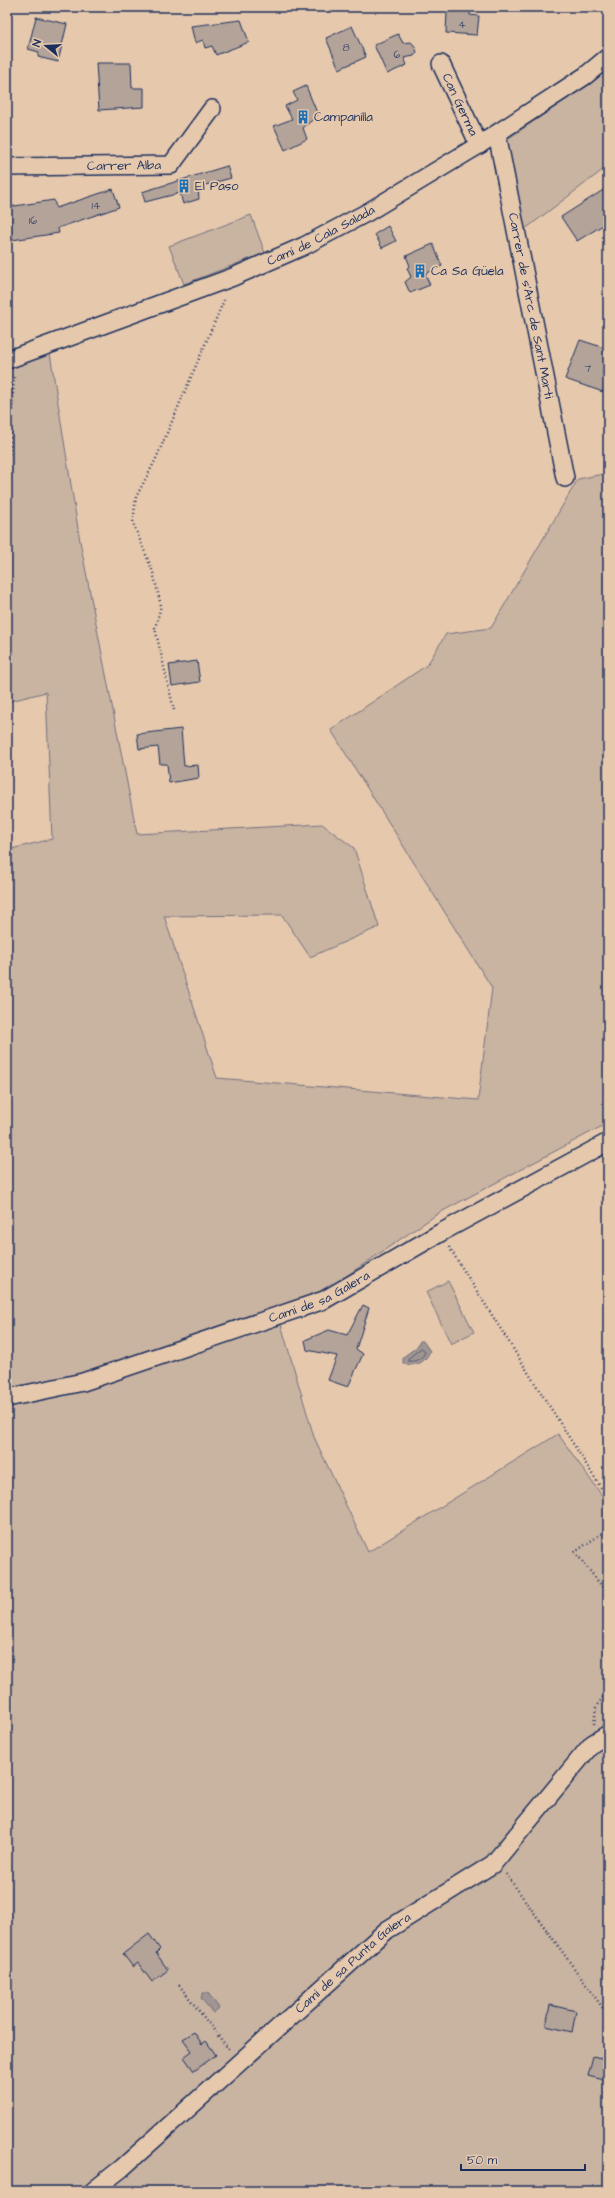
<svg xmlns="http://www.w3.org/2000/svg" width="615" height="2198" font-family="'Architects Daughter',sans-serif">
	<rect width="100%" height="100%" fill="#e6c9ad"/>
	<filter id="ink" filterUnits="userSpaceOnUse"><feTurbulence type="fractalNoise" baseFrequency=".025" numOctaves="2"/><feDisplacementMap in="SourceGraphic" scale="8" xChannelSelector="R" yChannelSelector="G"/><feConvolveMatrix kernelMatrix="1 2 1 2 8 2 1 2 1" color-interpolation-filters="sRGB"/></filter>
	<g filter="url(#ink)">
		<path fill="#c9b3a1" stroke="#727180" d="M 608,68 L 608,166 L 524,230 L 506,140 L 598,78 Z
			M 251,215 L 265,253 L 184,284 L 169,246 Z
			M 50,353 L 80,541 L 137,834 L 322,824 L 354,848 L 379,927 L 310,957 L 282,915 L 164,916 L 217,1078 L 478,1100 L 492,988 L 331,730 L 427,665 L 446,634 L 491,628 L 578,479 L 608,473 L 608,1123 L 439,1213 L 280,1321 L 314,1437 L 368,1552 L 558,1434 L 608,1504 L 608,2191 L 7,2191 L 7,850 L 52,839 L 46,692 L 7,702 L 7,365 Z
			M 448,1281 L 474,1332 L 451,1344 L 426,1292 Z"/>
		<path fill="#a09592" stroke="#6b6c7d" d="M 420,1341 L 423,1341 L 430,1351 C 425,1363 416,1367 403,1364 L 403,1357 L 417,1347 Z
			M 203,1993 L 208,1993 L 219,2008 L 213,2013 L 201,1998 Z"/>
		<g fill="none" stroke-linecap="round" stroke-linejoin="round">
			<path stroke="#505873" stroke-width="1" d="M 422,1348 L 425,1352 C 422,1359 416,1362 408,1361 L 409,1358 Z"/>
		</g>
		<path fill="#b3a399" stroke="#1b2f5e" d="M 456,7 L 470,7 L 470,15 L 479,16 L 477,35 L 446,33 L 447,11 L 456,11 Z
			M 36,17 L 67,24 L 58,62 L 38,57 L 39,52 L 28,49 Z
			M 241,20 L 249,42 L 216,55 L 212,46 L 205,48 L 203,40 L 195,43 L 191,26 Z
			M 352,26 L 366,57 L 339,69 L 326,38 Z
			M 398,34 L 403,43 L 411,42 L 414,45 L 417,52 L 414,56 L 404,58 L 407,65 L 387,74 L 374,45 Z
			M 96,63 L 131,63 L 132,88 L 144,88 L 144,107 L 99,110 Z
			M 306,86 L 318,115 L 303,128 L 307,139 L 285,150 L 274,126 L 292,119 L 285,106 L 297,100 L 293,92 Z
			M 227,166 L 231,178 L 198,187 L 199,199 L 183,204 L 180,193 L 145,202 L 142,192 Z
			M 608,187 L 608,222 L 577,241 L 561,217 Z
			M 113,189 L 119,207 L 58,228 L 59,233 L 12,240 L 8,207 L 54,200 L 56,208 Z
			M 388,226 L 396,241 L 382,248 L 375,234 Z
			M 433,244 L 442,266 L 425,274 L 430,285 L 410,293 L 405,282 L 411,277 L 407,268 L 410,266 L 406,256 Z
			M 580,340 L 608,349 L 608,387 L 605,386 L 603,392 L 565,379 Z
			M 197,661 L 200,682 L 172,686 L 169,665 Z
			M 181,729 L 184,766 L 198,765 L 199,778 L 169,783 L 167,764 L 160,764 L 158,747 L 139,749 L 137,734 Z
			M 363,1305 L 369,1308 L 356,1349 L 363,1354 L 348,1387 L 328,1380 L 337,1356 L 307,1350 L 305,1340 L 329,1330 L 347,1335 Z
			M 149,1934 L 160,1949 L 156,1953 L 168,1970 L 152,1982 L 138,1963 L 133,1967 L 123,1954 Z
			M 550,2005 L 576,2011 L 572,2032 L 546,2026 Z
			M 194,2032 L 202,2044 L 206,2041 L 216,2055 L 194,2071 L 184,2057 L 192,2051 L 183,2039 Z
			M 593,2056 L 608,2060 L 608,2081 L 588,2076 Z"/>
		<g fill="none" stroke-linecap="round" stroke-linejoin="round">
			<g stroke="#1b2f5e" stroke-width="20">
				<g id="street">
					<path id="s1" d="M 441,64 L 479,145"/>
					<path id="s2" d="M 497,134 L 565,478"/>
					<path id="s3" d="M 7,167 L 171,165 L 212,109"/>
					<path id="s4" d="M 7,360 L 233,277 L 304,246 L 368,212 L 479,145 L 585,76 L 608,57"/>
					<path id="s5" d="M 7,1398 L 83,1382 L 324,1300 L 440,1233 L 608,1142"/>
					<path id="s6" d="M 93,2191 L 122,2168 L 387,1930 L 493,1864 L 592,1744 L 608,1734"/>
				</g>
			</g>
			<path stroke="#1b2f5e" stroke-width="2.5" stroke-dasharray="1 3" stroke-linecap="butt" d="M 7,494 L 14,376
				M 7,607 L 7,634
				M 174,710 L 155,628 L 161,606 L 153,572 L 133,523 L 136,497 L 155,461 L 225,298
				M 449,1247 L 608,1499
				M 608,1529 L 575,1552 L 608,1594
				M 594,1724 L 596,1708 L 608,1689
				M 506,1874 L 608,2015
				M 179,1985 L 230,2051"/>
			<use href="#street" stroke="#e6c9ad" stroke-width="17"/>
		</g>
	</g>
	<defs>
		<g id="building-bare" transform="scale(1.08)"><path d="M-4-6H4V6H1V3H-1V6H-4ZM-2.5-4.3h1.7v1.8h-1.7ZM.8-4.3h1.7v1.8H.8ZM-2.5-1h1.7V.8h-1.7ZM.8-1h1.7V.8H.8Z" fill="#1f6fb2" stroke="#e6c9ad" stroke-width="2.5" paint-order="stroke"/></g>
	</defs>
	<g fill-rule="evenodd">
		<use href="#building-bare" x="303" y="117"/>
		<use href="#building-bare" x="184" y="186"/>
		<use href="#building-bare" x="420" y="271"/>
	</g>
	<g text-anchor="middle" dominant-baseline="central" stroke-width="3.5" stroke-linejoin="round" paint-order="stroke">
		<g font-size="11" fill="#414c6d">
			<text x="462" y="24">4</text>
			<text x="346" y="47">8</text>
			<text x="397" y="54">6</text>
			<text x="96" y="205">14</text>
			<text x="33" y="220">16</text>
			<text x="588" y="368">7</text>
		</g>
		<g font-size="13" fill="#1b2f5e" stroke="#e6c9ad">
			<text stroke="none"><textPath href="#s1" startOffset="45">Can Germa</textPath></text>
			<text stroke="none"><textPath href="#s3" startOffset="117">Carrer Alba</textPath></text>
			<text stroke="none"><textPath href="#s4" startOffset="338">Camí de Cala Salada</textPath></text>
			<text stroke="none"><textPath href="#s2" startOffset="175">Carrer de s'Arc de Sant Marti</textPath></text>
			<text stroke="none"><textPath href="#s5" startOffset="329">Camí de sa Galera</textPath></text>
			<text stroke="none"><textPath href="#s6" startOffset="346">Camí de sa Punta Galera</textPath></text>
		</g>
		<g font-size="13" fill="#1b2f5e" stroke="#e6c9ad" text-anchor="start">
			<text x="314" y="117">Campanilla</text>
			<text x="195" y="186">El Paso</text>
			<text x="431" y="271">Ca Sa Güela</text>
		</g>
	</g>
	<rect width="615" height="2198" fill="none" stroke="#e6c9ad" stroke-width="24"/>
	<rect x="12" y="12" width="591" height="2174" fill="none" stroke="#1b2f5e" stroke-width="1.5" filter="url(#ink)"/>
	<g transform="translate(46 46) rotate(288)" stroke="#e6c9ad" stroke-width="3" paint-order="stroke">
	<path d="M0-3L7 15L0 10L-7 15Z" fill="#1b2f5e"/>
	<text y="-6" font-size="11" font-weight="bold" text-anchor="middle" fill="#1b2f5e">N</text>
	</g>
	<path d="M461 2164v6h124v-6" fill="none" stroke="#1b2f5e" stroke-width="2"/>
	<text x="467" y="2164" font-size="12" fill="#1b2f5e" stroke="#e6c9ad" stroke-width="3" paint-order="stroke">50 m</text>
</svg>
